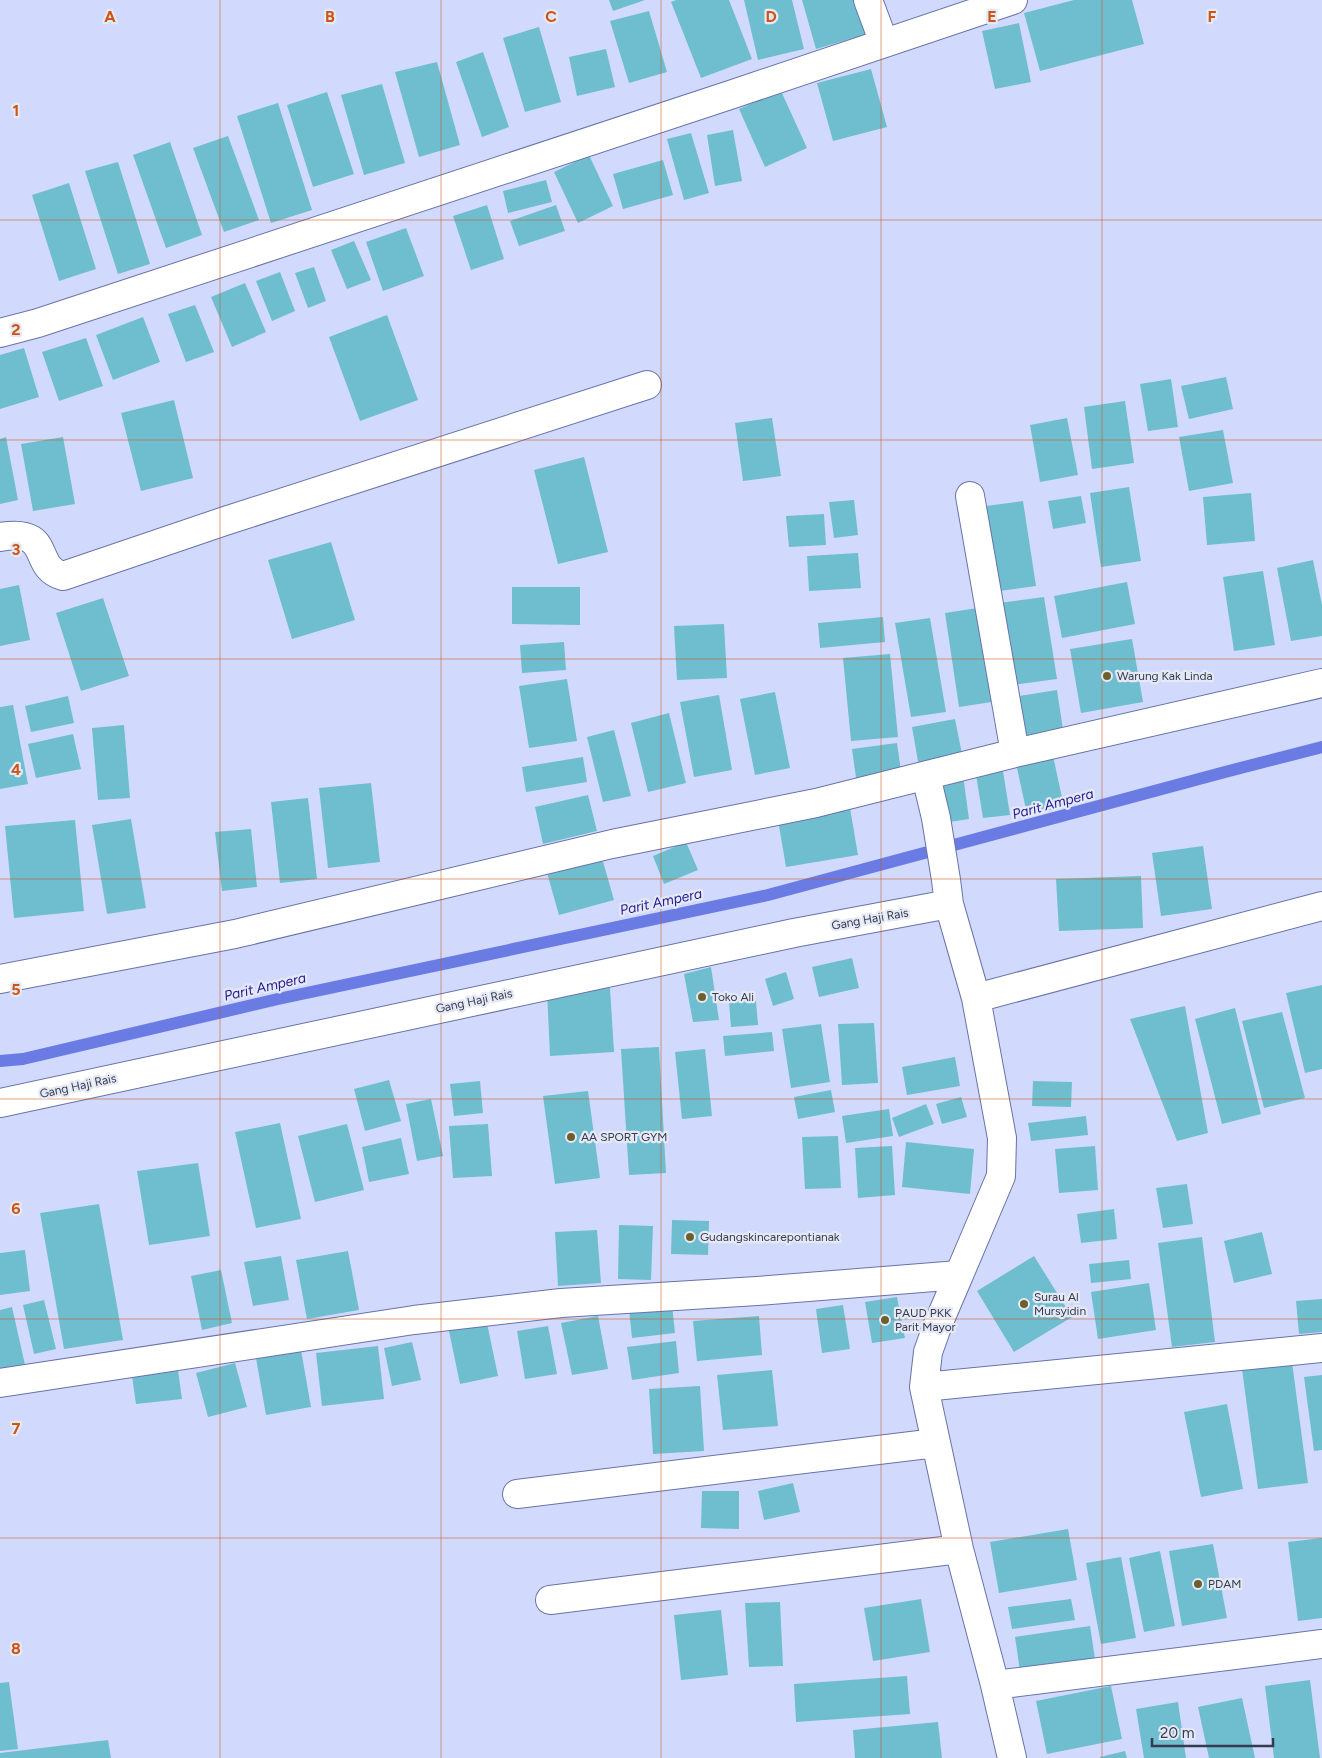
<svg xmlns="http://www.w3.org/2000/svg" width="1322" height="1758" font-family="Figtree,sans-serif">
	<rect width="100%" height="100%" fill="#d1dafd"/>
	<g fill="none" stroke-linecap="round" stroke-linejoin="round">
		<path stroke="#6a7be4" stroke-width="12" d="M 0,1061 L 23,1059 L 278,999 L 768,895 L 1225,772 L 1322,747"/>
	</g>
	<path fill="#6ebecf" d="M 609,0 L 645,0 L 613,11 Z
		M 676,0 L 729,0 L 752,59 L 701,78 L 671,2 Z
		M 744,0 L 792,0 L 804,49 L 758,60 Z
		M 802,0 L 861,0 L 871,33 L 816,49 Z
		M 1074,0 L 1132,0 L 1144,44 L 1040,71 L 1024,13 Z
		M 649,11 L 667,72 L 629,83 L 610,21 Z
		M 1019,23 L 1031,82 L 995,89 L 982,31 Z
		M 539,27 L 561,102 L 525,112 L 503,38 Z
		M 606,49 L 615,87 L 577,96 L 569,57 Z
		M 483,52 L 509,127 L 482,137 L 456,62 Z
		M 437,62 L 460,145 L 419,157 L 395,72 Z
		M 871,69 L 887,127 L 833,141 L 817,83 Z
		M 382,84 L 405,163 L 364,175 L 341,95 Z
		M 781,91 L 807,148 L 765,167 L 739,109 Z
		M 327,92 L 354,174 L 313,187 L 287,105 Z
		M 278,103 L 312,210 L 271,223 L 237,116 Z
		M 733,130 L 742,181 L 715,186 L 707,135 Z
		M 691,133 L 709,193 L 684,200 L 667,139 Z
		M 228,136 L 259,220 L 224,232 L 193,148 Z
		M 170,142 L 202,235 L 166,248 L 133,155 Z
		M 589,155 L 613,206 L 578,223 L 554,172 Z
		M 663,160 L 673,195 L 623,209 L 613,174 Z
		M 118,162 L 150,264 L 118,274 L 85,171 Z
		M 546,180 L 552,202 L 508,213 L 503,191 Z
		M 69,183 L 96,269 L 59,281 L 32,195 Z
		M 487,205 L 504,259 L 471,270 L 453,216 Z
		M 556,205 L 565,231 L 519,246 L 510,221 Z
		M 406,228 L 424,276 L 383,291 L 366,242 Z
		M 354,241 L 371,280 L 347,289 L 331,250 Z
		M 314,267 L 326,301 L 308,308 L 295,273 Z
		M 280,272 L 295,311 L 272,321 L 256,281 Z
		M 245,283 L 266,332 L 232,347 L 211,297 Z
		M 195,305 L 214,352 L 186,362 L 168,314 Z
		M 387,315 L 418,400 L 360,421 L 329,337 Z
		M 143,317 L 160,362 L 113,380 L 96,335 Z
		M 86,338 L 103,386 L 59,401 L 42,352 Z
		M 24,348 L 39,397 L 0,409 L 0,355 Z
		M 1226,377 L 1233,409 L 1189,419 L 1181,386 Z
		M 1171,379 L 1178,427 L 1148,431 L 1140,384 Z
		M 174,400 L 193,478 L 141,491 L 121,413 Z
		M 1125,401 L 1134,463 L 1092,469 L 1084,407 Z
		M 772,418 L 781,476 L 743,481 L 735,423 Z
		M 1067,418 L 1078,475 L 1040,482 L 1030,425 Z
		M 1223,430 L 1233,483 L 1189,491 L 1179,437 Z
		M 6,437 L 18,500 L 0,504 L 0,439 Z
		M 63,437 L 75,504 L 33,511 L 21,444 Z
		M 584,457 L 608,552 L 558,564 L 534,470 Z
		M 1129,487 L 1141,561 L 1101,567 L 1090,493 Z
		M 1251,493 L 1255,541 L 1207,545 L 1203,497 Z
		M 1081,496 L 1086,523 L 1053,529 L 1048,501 Z
		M 854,500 L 858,535 L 834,538 L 829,502 Z
		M 1023,501 L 1036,586 L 992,592 L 979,507 Z
		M 824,514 L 826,545 L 789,547 L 786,516 Z
		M 331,542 L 355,620 L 292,639 L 268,560 Z
		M 858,553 L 861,588 L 809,591 L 807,556 Z
		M 1313,560 L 1322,605 L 1322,636 L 1291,641 L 1277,568 Z
		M 1263,571 L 1275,645 L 1234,651 L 1223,577 Z
		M 1127,582 L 1135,624 L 1062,638 L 1054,596 Z
		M 19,585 L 30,640 L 0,646 L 0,589 Z
		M 512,587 L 580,587 L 580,625 L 512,624 Z
		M 1044,597 L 1057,679 L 1012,685 L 999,603 Z
		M 103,598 L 129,676 L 81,691 L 56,613 Z
		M 984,607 L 998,701 L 959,707 L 945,613 Z
		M 883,617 L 885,642 L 820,648 L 818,623 Z
		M 930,618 L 946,712 L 911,717 L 895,623 Z
		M 724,624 L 727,678 L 677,680 L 674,626 Z
		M 1132,639 L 1143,702 L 1081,713 L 1070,649 Z
		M 564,642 L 566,670 L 522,673 L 520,645 Z
		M 890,654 L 898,737 L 851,741 L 843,658 Z
		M 567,679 L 577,741 L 529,748 L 519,686 Z
		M 1057,690 L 1064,736 L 1020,743 L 1012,697 Z
		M 775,692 L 790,768 L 755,775 L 740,699 Z
		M 719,695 L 732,770 L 694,777 L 680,702 Z
		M 68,696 L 74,723 L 31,732 L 25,706 Z
		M 13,705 L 28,784 L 0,789 L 0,707 Z
		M 669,713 L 686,783 L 648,792 L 631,723 Z
		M 955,719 L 963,759 L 919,767 L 912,727 Z
		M 124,725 L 130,798 L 98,800 L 92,728 Z
		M 614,730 L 631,796 L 603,802 L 587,737 Z
		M 73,734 L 81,769 L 36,778 L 28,744 Z
		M 897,743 L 902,778 L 857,785 L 852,749 Z
		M 1052,751 L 1064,807 L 1027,814 L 1015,759 Z
		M 583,757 L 587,782 L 526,792 L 522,767 Z
		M 1003,771 L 1010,815 L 983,818 L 976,775 Z
		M 963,775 L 969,819 L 943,823 L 937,778 Z
		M 371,783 L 380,862 L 328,868 L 319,788 Z
		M 588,795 L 597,831 L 543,844 L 535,807 Z
		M 308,798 L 317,879 L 280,883 L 271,802 Z
		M 850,808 L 858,855 L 786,867 L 778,820 Z
		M 131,819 L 146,908 L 107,914 L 92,825 Z
		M 75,820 L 84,911 L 14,918 L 5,826 Z
		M 251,829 L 257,887 L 222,891 L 215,832 Z
		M 686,842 L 698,870 L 664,884 L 653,856 Z
		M 1203,846 L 1212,909 L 1161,916 L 1152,853 Z
		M 602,858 L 614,900 L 559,915 L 547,873 Z
		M 1141,876 L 1143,928 L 1059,931 L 1056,879 Z
		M 852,958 L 859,988 L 819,997 L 812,967 Z
		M 711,967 L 719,1020 L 693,1022 L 684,974 Z
		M 786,972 L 794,999 L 773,1006 L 765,979 Z
		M 1322,985 L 1322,1069 L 1305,1073 L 1286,993 Z
		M 610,988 L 614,1052 L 550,1056 L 547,991 Z
		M 756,1001 L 758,1025 L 731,1027 L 729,1002 Z
		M 1185,1006 L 1208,1133 L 1177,1141 L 1130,1019 Z
		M 1235,1008 L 1261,1114 L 1222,1124 L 1195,1019 Z
		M 1282,1012 L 1305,1098 L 1264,1108 L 1242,1021 Z
		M 874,1023 L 878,1083 L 842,1085 L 838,1024 Z
		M 821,1024 L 830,1082 L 791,1088 L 782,1029 Z
		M 772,1032 L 774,1051 L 725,1056 L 723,1036 Z
		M 659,1047 L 666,1173 L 629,1175 L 621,1049 Z
		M 705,1049 L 712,1116 L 682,1119 L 675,1052 Z
		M 955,1057 L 960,1086 L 907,1095 L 902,1067 Z
		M 389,1080 L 401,1121 L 365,1131 L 354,1089 Z
		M 480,1081 L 483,1113 L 454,1116 L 450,1084 Z
		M 1033,1081 L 1072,1082 L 1071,1107 L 1032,1106 Z
		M 831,1090 L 835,1112 L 798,1119 L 794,1097 Z
		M 588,1091 L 600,1178 L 555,1184 L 543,1096 Z
		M 961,1097 L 967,1117 L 942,1124 L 936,1104 Z
		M 431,1099 L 443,1156 L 417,1161 L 406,1104 Z
		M 926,1104 L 934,1124 L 899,1137 L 892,1118 Z
		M 889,1109 L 893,1136 L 846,1143 L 842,1116 Z
		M 1086,1116 L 1088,1135 L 1031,1141 L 1028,1123 Z
		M 280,1123 L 301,1219 L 256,1228 L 235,1132 Z
		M 347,1124 L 364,1190 L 315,1202 L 298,1136 Z
		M 488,1124 L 492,1176 L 453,1178 L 449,1126 Z
		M 838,1136 L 841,1188 L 805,1189 L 802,1137 Z
		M 401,1138 L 409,1174 L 369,1182 L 362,1147 Z
		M 906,1142 L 974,1149 L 970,1194 L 902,1187 Z
		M 892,1146 L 895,1195 L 858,1198 L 855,1148 Z
		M 1095,1146 L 1098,1190 L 1059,1193 L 1055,1149 Z
		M 198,1163 L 210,1236 L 149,1245 L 137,1171 Z
		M 1187,1184 L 1193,1224 L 1163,1228 L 1156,1188 Z
		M 99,1204 L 123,1340 L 64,1349 L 40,1213 Z
		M 1114,1209 L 1117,1239 L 1081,1243 L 1077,1214 Z
		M 672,1220 L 709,1221 L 708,1255 L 671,1254 Z
		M 619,1225 L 653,1226 L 651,1280 L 618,1279 Z
		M 597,1230 L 601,1283 L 558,1286 L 555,1232 Z
		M 1262,1232 L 1272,1274 L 1234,1283 L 1224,1241 Z
		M 1202,1237 L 1215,1342 L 1172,1347 L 1158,1243 Z
		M 25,1250 L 30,1291 L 0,1295 L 0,1253 Z
		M 348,1251 L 359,1310 L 307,1319 L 296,1260 Z
		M 281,1256 L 289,1300 L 253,1306 L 244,1262 Z
		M 1034,1256 L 1072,1317 L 1014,1352 L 977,1291 Z
		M 1129,1260 L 1131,1279 L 1091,1283 L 1089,1264 Z
		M 221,1270 L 232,1323 L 202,1330 L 191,1276 Z
		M 1149,1283 L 1156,1330 L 1098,1339 L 1091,1292 Z
		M 897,1297 L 905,1338 L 872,1343 L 865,1302 Z
		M 1322,1299 L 1322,1332 L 1299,1334 L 1296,1301 Z
		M 44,1300 L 56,1349 L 34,1354 L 23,1305 Z
		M 672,1305 L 675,1333 L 632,1338 L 629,1309 Z
		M 843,1305 L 850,1349 L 822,1353 L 816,1309 Z
		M 12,1307 L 25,1365 L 0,1371 L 0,1310 Z
		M 598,1316 L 608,1369 L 572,1375 L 561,1323 Z
		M 759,1316 L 762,1355 L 697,1361 L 693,1321 Z
		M 487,1323 L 498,1376 L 460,1384 L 449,1331 Z
		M 548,1326 L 557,1374 L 525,1379 L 517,1331 Z
		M 676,1341 L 679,1373 L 632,1380 L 627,1347 Z
		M 412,1342 L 421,1380 L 392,1386 L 384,1348 Z
		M 378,1346 L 384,1399 L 322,1406 L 316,1353 Z
		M 301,1350 L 311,1407 L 266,1415 L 256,1358 Z
		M 1292,1362 L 1308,1483 L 1258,1489 L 1242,1369 Z
		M 235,1363 L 247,1407 L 208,1417 L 196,1373 Z
		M 178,1370 L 182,1399 L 136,1404 L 132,1376 Z
		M 772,1370 L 778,1426 L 723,1430 L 717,1375 Z
		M 1322,1375 L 1322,1450 L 1314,1451 L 1304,1377 Z
		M 700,1386 L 704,1451 L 653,1454 L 649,1389 Z
		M 1227,1404 L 1243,1489 L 1201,1497 L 1184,1412 Z
		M 793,1483 L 800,1512 L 764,1520 L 758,1491 Z
		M 702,1491 L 739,1491 L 739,1529 L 701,1528 Z
		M 1068,1529 L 1077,1580 L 999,1593 L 990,1542 Z
		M 1322,1538 L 1322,1618 L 1298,1621 L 1288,1542 Z
		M 1213,1544 L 1227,1618 L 1182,1626 L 1169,1551 Z
		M 1160,1551 L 1175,1626 L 1144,1632 L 1129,1558 Z
		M 1121,1557 L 1136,1638 L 1101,1644 L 1086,1563 Z
		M 921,1599 L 930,1652 L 873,1661 L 864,1608 Z
		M 1071,1599 L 1075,1620 L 1012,1629 L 1008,1607 Z
		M 780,1602 L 783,1666 L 749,1667 L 745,1603 Z
		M 721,1610 L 728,1675 L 681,1680 L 674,1615 Z
		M 1090,1626 L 1095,1659 L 1020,1671 L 1015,1637 Z
		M 907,1676 L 910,1714 L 796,1722 L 794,1684 Z
		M 1310,1680 L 1320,1758 L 1274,1758 L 1265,1686 Z
		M 9,1682 L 18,1749 L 0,1751 L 0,1683 Z
		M 1111,1686 L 1122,1739 L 1047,1754 L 1036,1701 Z
		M 1242,1698 L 1255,1758 L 1209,1758 L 1198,1707 Z
		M 1178,1702 L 1186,1758 L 1144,1758 L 1136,1709 Z
		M 938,1722 L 942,1758 L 855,1758 L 853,1730 Z
		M 108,1740 L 111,1758 L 0,1758 L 0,1753 Z
		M 1125,1751 L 1127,1758 L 1100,1758 L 1100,1757 Z"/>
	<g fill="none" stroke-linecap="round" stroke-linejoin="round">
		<g stroke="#6873a8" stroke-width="30">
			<path id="minor" d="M 868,0 L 884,43
				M 0,333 L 38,323 L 730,95 L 1013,0
				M 970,496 L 1015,753
				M 0,537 C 55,528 30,567 63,576 L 225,521 L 647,385
				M 926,776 L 936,818 L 946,880 L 949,904 L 976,998 L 1002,1138 L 1001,1176 L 959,1275
				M 0,979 L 235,934 L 612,844 L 816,803 L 1015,753 L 1322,683
				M 976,998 L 1322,906
				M 0,1103 L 794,933 L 949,904
				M 0,1383 L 414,1320 L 561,1303 L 757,1291 L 959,1275 L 938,1324 L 928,1352 L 924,1387 L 959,1549 L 995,1685 L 1012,1758
				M 924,1387 L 1322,1348
				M 517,1494 L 936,1443
				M 550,1600 L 959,1549
				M 995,1685 L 1322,1644"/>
		</g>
		<use href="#minor" stroke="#fff" stroke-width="28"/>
	</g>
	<path fill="none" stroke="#cd5416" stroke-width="1" stroke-opacity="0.55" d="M 220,0 L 220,1758M 441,0 L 441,1758M 661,0 L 661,1758M 881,0 L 881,1758M 1102,0 L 1102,1758M 0,220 L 1322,220M 0,440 L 1322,440M 0,659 L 1322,659M 0,879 L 1322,879M 0,1099 L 1322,1099M 0,1319 L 1322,1319M 0,1538 L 1322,1538"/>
	<g fill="#6e602d" stroke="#e5e9f4" stroke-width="2">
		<circle cx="1107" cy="676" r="5"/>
		<circle cx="702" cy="997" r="5"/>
		<circle cx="571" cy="1137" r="5"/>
		<circle cx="690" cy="1237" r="5"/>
		<circle cx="1024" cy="1304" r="5"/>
		<circle cx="885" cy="1320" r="5"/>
		<circle cx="1198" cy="1584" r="5"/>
	</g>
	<g text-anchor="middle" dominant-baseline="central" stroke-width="4.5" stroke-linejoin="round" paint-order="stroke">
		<g font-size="12" fill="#363b52" stroke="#e5e9f4" text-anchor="start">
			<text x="1117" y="676">Warung Kak Linda</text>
			<text x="712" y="997">Toko Ali</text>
			<text x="581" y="1137">AA SPORT GYM</text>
			<text x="700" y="1237">Gudangskincarepontianak</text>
			<text x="1034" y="1297">Surau Al<tspan x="1034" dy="14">Mursyidin</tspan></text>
			<text x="895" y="1313">PAUD PKK<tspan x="895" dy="14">Parit Mayor</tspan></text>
			<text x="1208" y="1584">PDAM</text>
		</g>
		<g font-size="12" fill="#363b52" stroke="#e5e9f4">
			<text transform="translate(870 919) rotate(-10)">Gang Haji Rais</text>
			<text transform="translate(474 1001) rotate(-12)">Gang Haji Rais</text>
			<text transform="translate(78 1086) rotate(-12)">Gang Haji Rais</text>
		</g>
		<g font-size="14" font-style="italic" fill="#241895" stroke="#e5e9f4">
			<text transform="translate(1053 804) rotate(-15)">Parit Ampera</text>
			<text transform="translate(661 902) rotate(-12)">Parit Ampera</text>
			<text transform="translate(265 987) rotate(-13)">Parit Ampera</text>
		</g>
	</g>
	<g font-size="16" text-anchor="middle" font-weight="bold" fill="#cd5416" stroke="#e5e9f4" stroke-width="4.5" stroke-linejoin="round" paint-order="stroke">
		<text x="110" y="22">A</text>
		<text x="330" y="22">B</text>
		<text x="551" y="22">C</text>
		<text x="771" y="22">D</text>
		<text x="992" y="22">E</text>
		<text x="1212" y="22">F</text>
		<text x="16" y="116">1</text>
		<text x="16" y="335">2</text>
		<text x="16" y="555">3</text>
		<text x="16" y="775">4</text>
		<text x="16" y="995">5</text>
		<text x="16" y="1214">6</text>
		<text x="16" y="1434">7</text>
		<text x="16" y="1654">8</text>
	</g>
	<path d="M1152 1738v8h121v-8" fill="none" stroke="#363b52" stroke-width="2.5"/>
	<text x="1160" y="1738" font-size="15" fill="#363b52" stroke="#e5e9f4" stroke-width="4" paint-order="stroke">20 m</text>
</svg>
